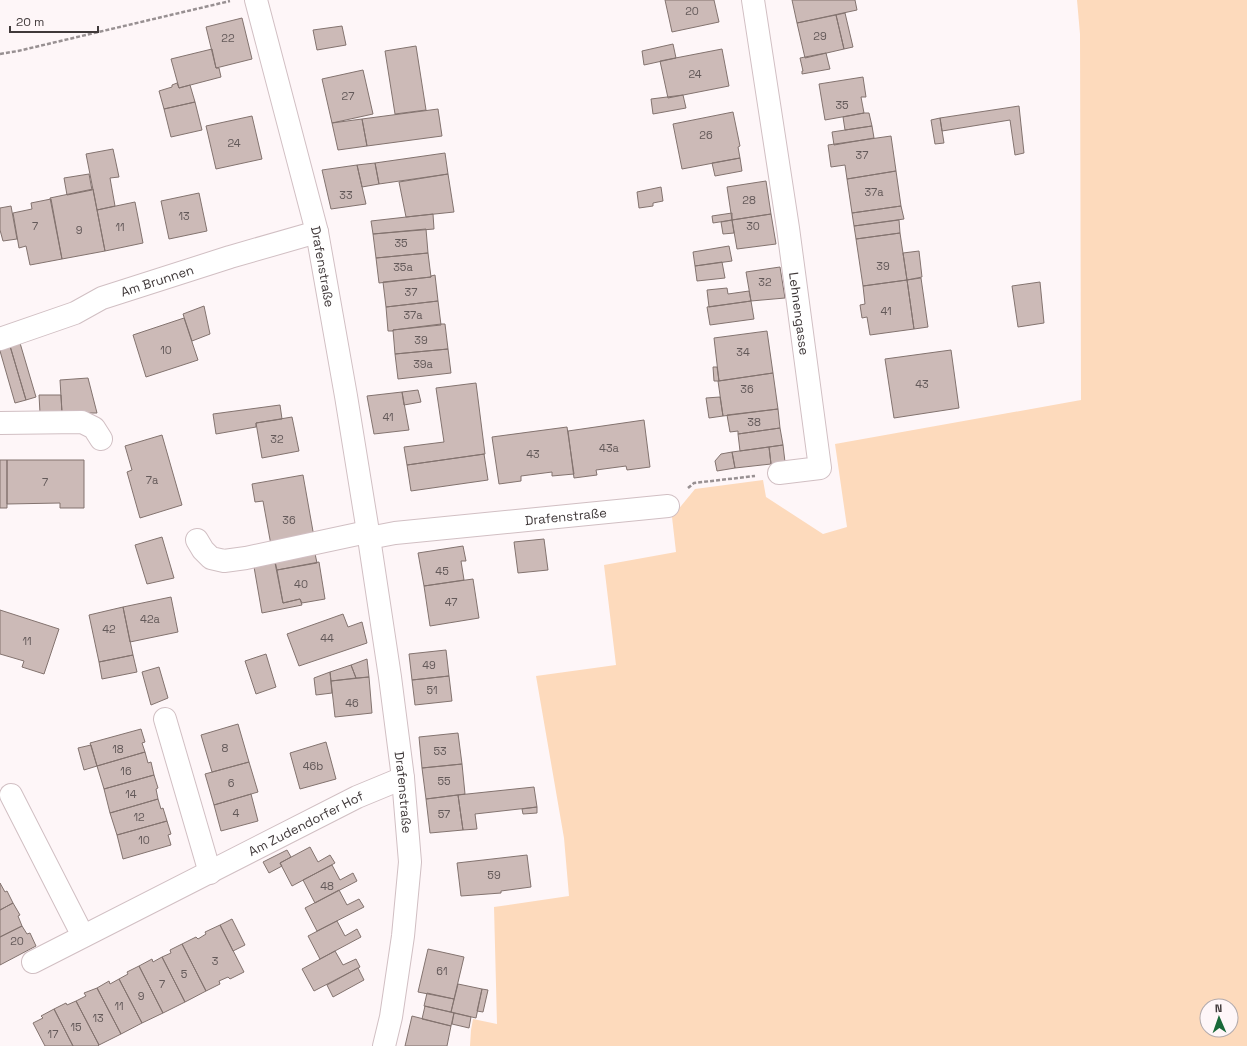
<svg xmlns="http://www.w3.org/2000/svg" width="1247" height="1046" font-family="'Space Grotesk',sans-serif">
	<rect width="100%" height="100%" fill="#fef6f8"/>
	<path fill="#fddabc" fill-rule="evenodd" d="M 1077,0 L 1247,0 L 1247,1046 L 470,1046 L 471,1030 L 473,1019 L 497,1024 L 494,907 L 569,896 L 564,838 L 536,676 L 616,665 L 604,565 L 676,552 L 672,517 L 695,489 L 763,480 L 766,497 L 823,534 L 847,527 L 835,444 L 1081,400 L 1080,34 ZM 1207,1006 L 1231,1006 L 1231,1030 L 1207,1030 Z"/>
	<path fill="#ccbab7" stroke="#83736f" d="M 665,0 L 714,0 L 719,22 L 672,32 Z
		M 792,0 L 855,0 L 857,10 L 797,23 Z
		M 845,13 L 853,47 L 844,49 L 836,15 Z
		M 836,15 L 844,49 L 805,58 L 797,23 Z
		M 242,18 L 252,59 L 216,68 L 206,27 Z
		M 342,26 L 346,45 L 317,50 L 313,30 Z
		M 673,44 L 676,58 L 644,65 L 642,51 Z
		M 416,46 L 426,110 L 395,114 L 385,51 Z
		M 212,49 L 216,68 L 219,68 L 221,77 L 179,88 L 171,59 Z
		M 722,49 L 729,86 L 668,98 L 660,61 Z
		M 826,53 L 830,69 L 802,74 L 802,71 L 803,71 L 800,58 Z
		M 363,70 L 373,114 L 332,123 L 322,79 Z
		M 863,77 L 866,97 L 861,97 L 864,113 L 825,120 L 819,84 Z
		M 177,83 L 179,88 L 190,85 L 195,102 L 164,109 L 159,91 L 172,87 L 172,85 Z
		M 683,95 L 686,108 L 653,114 L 651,99 Z
		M 195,102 L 202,130 L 171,137 L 164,109 Z
		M 1019,106 L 1024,153 L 1015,155 L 1010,120 L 942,131 L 940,118 Z
		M 438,109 L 442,136 L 367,146 L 362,119 Z
		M 733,112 L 740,146 L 738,147 L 740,158 L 682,169 L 673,124 Z
		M 864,113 L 869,113 L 872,126 L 845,130 L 843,117 Z
		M 252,116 L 262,159 L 216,169 L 206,126 Z
		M 940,118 L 944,143 L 935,144 L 931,120 Z
		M 362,119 L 367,146 L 338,150 L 332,123 Z
		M 872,126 L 874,138 L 834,145 L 832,132 Z
		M 891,136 L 896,171 L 847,179 L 845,165 L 831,167 L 828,145 Z
		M 113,149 L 119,177 L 110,178 L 115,206 L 97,210 L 86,154 Z
		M 445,153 L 448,174 L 379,184 L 375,163 Z
		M 740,158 L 742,171 L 715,176 L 712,163 Z
		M 375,163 L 379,184 L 362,187 L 357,165 Z
		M 357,165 L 366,204 L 331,209 L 322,170 Z
		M 896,171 L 901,206 L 852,213 L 847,179 Z
		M 89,174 L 92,190 L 67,195 L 64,178 Z
		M 448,174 L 454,212 L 406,217 L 399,182 Z
		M 766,181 L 771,214 L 732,220 L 727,187 Z
		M 661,187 L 663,201 L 653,203 L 653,206 L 639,208 L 637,192 Z
		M 93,189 L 105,251 L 62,259 L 50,198 Z
		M 199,193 L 207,231 L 169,239 L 161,201 Z
		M 51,199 L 62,259 L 30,265 L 26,246 L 19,248 L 13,213 L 32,209 L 31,203 Z
		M 135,202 L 143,243 L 105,251 L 97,210 Z
		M 11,206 L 17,239 L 3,241 L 0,230 L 0,208 Z
		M 901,206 L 904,219 L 854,226 L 852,213 Z
		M 732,213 L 732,220 L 713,223 L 712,216 Z
		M 433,214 L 434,229 L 373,234 L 371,221 Z
		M 771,214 L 776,244 L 737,249 L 732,220 Z
		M 732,220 L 734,233 L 723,234 L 721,222 Z
		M 899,220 L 900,233 L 856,239 L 854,226 Z
		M 426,229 L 428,253 L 376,258 L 373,234 Z
		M 900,233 L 907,280 L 863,286 L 856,239 Z
		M 729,246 L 732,261 L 695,266 L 693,252 Z
		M 919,251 L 922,277 L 907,280 L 903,253 Z
		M 428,253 L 431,277 L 379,283 L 376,258 Z
		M 722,262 L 725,278 L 697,281 L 695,266 Z
		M 780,267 L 785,298 L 751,301 L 746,272 Z
		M 435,275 L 438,301 L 386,307 L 383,282 L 431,277 L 431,276 Z
		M 921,278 L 928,327 L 914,329 L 907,280 Z
		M 907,280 L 914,329 L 870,335 L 867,317 L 862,318 L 860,305 L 865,304 L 863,286 Z
		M 1040,282 L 1044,323 L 1018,327 L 1012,286 Z
		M 727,288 L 728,294 L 749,291 L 751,301 L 709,307 L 707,290 Z
		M 438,301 L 441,325 L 393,330 L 393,331 L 388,331 L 386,307 Z
		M 751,301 L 754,319 L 710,325 L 707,307 Z
		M 204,306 L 210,334 L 192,341 L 183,314 Z
		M 184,318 L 198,360 L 146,377 L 133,335 Z
		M 441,324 L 445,324 L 448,349 L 395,354 L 393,330 Z
		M 767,331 L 773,373 L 719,381 L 714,338 Z
		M 20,343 L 36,397 L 26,400 L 10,346 Z
		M 10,346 L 26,400 L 15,403 L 0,351 L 0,349 Z
		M 448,349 L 451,373 L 398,379 L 395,354 Z
		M 951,350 L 959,408 L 894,418 L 885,359 Z
		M 713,367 L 717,367 L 719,381 L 714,381 Z
		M 773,373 L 778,409 L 723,416 L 718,381 Z
		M 88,378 L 97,413 L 62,413 L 60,380 Z
		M 476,383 L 485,454 L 407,465 L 404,447 L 444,442 L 436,388 Z
		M 418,390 L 421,402 L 404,405 L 402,392 Z
		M 402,392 L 409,430 L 374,434 L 367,396 Z
		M 39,395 L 61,395 L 62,413 L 40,413 Z
		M 720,397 L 723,416 L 709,418 L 706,398 Z
		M 280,405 L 282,419 L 256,423 L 256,427 L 216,434 L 213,414 Z
		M 778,409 L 780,428 L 738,434 L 738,431 L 730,432 L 727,415 Z
		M 292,417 L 299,451 L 262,458 L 256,423 Z
		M 644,420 L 650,467 L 627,470 L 626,466 L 596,470 L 597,475 L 574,478 L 568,431 Z
		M 567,427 L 574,474 L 552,476 L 552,472 L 521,476 L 521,481 L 499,484 L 492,437 Z
		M 780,428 L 783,445 L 740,451 L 738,434 Z
		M 162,435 L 182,505 L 140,518 L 127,472 L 132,470 L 125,446 Z
		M 783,445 L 785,462 L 771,464 L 769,447 Z
		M 769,447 L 771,464 L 735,468 L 732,452 Z
		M 732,452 L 735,468 L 717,471 L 715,461 L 721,454 Z
		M 484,454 L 488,480 L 411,491 L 407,465 Z
		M 0,460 L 7,460 L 7,508 L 0,508 Z
		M 7,460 L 84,460 L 84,508 L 60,508 L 60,503 L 7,504 Z
		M 303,475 L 314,537 L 271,545 L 263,501 L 255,502 L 252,484 Z
		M 162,537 L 174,578 L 147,584 L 135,545 Z
		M 544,539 L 548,570 L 518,573 L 514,542 Z
		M 463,546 L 466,561 L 461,561 L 464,580 L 424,586 L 418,553 Z
		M 314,549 L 317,563 L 277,570 L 274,557 Z
		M 319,562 L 325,599 L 302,603 L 300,599 L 283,603 L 277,570 Z
		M 275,563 L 283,603 L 300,599 L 302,605 L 262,613 L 254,567 Z
		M 473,579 L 479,618 L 430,626 L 424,586 Z
		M 171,597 L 178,632 L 130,642 L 123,607 Z
		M 123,607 L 133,655 L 99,662 L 89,615 Z
		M 0,610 L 59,629 L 44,674 L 22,667 L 24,661 L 0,654 Z
		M 343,614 L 348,627 L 362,622 L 367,643 L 299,666 L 287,634 Z
		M 446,650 L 449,676 L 412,680 L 409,654 Z
		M 266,654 L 276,687 L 256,694 L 245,661 Z
		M 133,655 L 137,672 L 102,679 L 99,662 Z
		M 367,659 L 369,677 L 356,678 L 351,665 Z
		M 351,665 L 356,678 L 331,681 L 330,672 Z
		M 159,667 L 168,698 L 151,705 L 142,672 Z
		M 330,672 L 332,693 L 316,695 L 314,678 Z
		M 449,676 L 452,701 L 415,705 L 412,680 Z
		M 369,677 L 372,713 L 335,717 L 331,681 Z
		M 238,724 L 249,762 L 212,772 L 201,735 Z
		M 141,729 L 145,742 L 142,743 L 145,752 L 97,766 L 90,743 Z
		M 458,733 L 462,764 L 422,768 L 419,737 Z
		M 326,742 L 336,779 L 300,789 L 290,753 Z
		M 91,745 L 97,766 L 84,770 L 78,748 Z
		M 145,752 L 148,763 L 151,762 L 154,775 L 104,789 L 97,766 Z
		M 249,762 L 258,792 L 214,805 L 205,774 Z
		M 462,764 L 465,794 L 426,799 L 422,768 Z
		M 154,775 L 158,788 L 156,789 L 158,799 L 110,813 L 104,789 Z
		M 534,787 L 537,807 L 475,814 L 477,829 L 463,830 L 458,795 Z
		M 251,794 L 258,821 L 221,831 L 214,805 Z
		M 458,795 L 463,830 L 430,833 L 426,799 Z
		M 158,799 L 161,809 L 163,808 L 167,821 L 117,835 L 110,813 Z
		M 537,807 L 537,813 L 523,814 L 522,809 Z
		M 167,821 L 171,834 L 168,835 L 171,845 L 123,859 L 117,835 Z
		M 310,847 L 318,862 L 330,855 L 335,863 L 292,886 L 280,863 Z
		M 287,850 L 291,857 L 280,863 L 282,866 L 269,873 L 263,862 Z
		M 527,855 L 531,887 L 501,891 L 501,893 L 461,896 L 457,863 Z
		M 332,865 L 340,880 L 353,873 L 357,881 L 315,903 L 303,880 Z
		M 0,883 L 5,892 L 7,891 L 13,903 L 0,910 Z
		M 339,890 L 347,905 L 359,899 L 364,907 L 317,931 L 305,908 Z
		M 13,903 L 20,915 L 18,916 L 22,926 L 0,937 L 0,910 Z
		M 232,919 L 245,945 L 233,951 L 220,925 Z
		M 337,921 L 345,936 L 357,929 L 361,937 L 320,959 L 308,936 Z
		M 220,925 L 244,972 L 230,979 L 228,977 L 219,981 L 220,984 L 206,991 L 182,944 L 196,937 L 198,939 L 206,934 L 205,932 Z
		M 22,926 L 27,934 L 30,933 L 36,946 L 0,965 L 0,937 Z
		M 182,944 L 206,991 L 185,1002 L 162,957 L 171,953 L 170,950 Z
		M 428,949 L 464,957 L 454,999 L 418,992 Z
		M 335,951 L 343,965 L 356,959 L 360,967 L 314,991 L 302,969 Z
		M 162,957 L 185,1002 L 163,1013 L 139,966 L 152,959 L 153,962 Z
		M 139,966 L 163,1013 L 142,1023 L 119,979 L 128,974 L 127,972 Z
		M 358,968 L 364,980 L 333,997 L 327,985 Z
		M 119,979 L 142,1023 L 121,1034 L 97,988 L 109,981 L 110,984 Z
		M 458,984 L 482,989 L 476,1018 L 451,1012 Z
		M 97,988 L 121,1034 L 99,1045 L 76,1001 L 86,996 L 84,993 Z
		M 482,989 L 488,990 L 483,1012 L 477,1011 Z
		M 427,993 L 454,999 L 451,1012 L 424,1006 Z
		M 76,1001 L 99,1045 L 98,1046 L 73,1046 L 54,1009 L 66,1003 L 67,1005 Z
		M 425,1006 L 454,1013 L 451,1026 L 422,1019 Z
		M 54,1009 L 73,1046 L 45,1046 L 33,1023 L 43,1018 L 41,1016 Z
		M 454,1013 L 471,1017 L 469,1028 L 452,1024 Z
		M 412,1016 L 451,1026 L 447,1046 L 405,1046 Z"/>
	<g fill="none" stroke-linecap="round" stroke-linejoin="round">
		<g stroke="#d1bfc3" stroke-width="24">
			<g id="minor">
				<path id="s1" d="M 256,0 L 317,232 L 346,396 L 369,538 L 390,677 L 403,778 L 410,862 L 403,936 L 391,1017 L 384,1046"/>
				<path id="s2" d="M 753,0 L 788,228 L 820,468 L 779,473"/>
				<path id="s3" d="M 0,339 L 75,313 L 102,298 L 230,257 L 317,232"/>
				<path d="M 0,423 L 82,422 L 94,428 L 101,439"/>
				<path id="s4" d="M 369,538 L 395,533 L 668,506"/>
				<path d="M 197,540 L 203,550 L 211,558 L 224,561 L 246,558 L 367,532"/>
				<path d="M 165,719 L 210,873"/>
				<path d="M 11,795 L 83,936"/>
				<path id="s5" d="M 33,962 L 357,797 L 403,778"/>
			</g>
		</g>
		<path stroke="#989092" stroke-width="2.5" stroke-dasharray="4 2" stroke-linecap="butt" d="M 0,54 L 18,51 L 230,1
			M 688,488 L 694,483 L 755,476"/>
		<use href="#minor" stroke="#fff" stroke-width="22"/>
	</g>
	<g text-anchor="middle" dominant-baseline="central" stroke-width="3" stroke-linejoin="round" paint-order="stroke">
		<g font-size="11" fill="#635959">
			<text x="692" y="11">20</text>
			<text x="820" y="36">29</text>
			<text x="228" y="38">22</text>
			<text x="695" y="74">24</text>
			<text x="348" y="96">27</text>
			<text x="842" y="105">35</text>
			<text x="706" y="135">26</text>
			<text x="234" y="143">24</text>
			<text x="862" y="155">37</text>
			<text x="874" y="192">37a</text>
			<text x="346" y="195">33</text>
			<text x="749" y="200">28</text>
			<text x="184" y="216">13</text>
			<text x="35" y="226">7</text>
			<text x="753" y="226">30</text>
			<text x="120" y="227">11</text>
			<text x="79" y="230">9</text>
			<text x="401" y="243">35</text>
			<text x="883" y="266">39</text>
			<text x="403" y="267">35a</text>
			<text x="765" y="282">32</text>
			<text x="411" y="292">37</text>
			<text x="886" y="311">41</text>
			<text x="413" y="315">37a</text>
			<text x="421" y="340">39</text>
			<text x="166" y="350">10</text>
			<text x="743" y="352">34</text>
			<text x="423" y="364">39a</text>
			<text x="922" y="384">43</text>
			<text x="747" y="389">36</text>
			<text x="388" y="417">41</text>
			<text x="754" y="422">38</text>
			<text x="277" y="439">32</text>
			<text x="609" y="448">43a</text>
			<text x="533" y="454">43</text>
			<text x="152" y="480">7a</text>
			<text x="45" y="482">7</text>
			<text x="289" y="520">36</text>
			<text x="442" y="571">45</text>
			<text x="301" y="584">40</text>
			<text x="451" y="602">47</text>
			<text x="150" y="619">42a</text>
			<text x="109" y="629">42</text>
			<text x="327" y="638">44</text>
			<text x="27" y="641">11</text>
			<text x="429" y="665">49</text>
			<text x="432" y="690">51</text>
			<text x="352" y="703">46</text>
			<text x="225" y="748">8</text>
			<text x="118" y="749">18</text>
			<text x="440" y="751">53</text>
			<text x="313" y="766">46b</text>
			<text x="126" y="771">16</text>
			<text x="444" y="781">55</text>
			<text x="231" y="783">6</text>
			<text x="131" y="794">14</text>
			<text x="236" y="813">4</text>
			<text x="444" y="814">57</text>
			<text x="139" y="817">12</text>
			<text x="144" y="840">10</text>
			<text x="494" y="875">59</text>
			<text x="327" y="886">48</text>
			<text x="17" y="941">20</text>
			<text x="215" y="961">3</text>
			<text x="442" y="971">61</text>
			<text x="184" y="974">5</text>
			<text x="162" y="984">7</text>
			<text x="141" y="996">9</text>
			<text x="119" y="1006">11</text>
			<text x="98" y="1018">13</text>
			<text x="76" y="1027">15</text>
			<text x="53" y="1034">17</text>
		</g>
		<g font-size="13" fill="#40393a" stroke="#fef6f8">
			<text stroke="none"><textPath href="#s1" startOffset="275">Drafenstraße</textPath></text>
			<text stroke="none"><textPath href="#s3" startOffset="168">Am Brunnen</textPath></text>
			<text stroke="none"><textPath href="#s2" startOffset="317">Lehnengasse</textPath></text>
			<text stroke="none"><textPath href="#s4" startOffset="198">Drafenstraße</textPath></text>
			<text stroke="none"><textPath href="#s1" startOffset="807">Drafenstraße</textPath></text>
			<text stroke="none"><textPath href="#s5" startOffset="306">Am Zudendorfer Hof</textPath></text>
		</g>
	</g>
	<g transform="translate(1219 1018) rotate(358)"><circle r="19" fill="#fef6f8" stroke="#b2aaac"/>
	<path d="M0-3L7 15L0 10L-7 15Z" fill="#196838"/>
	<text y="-6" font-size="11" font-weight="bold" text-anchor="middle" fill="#40393a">N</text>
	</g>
	<path d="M10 26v6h88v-6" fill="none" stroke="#40393a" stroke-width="2"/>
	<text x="16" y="26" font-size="12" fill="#40393a" stroke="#fef6f8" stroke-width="3" paint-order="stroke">20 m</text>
</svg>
